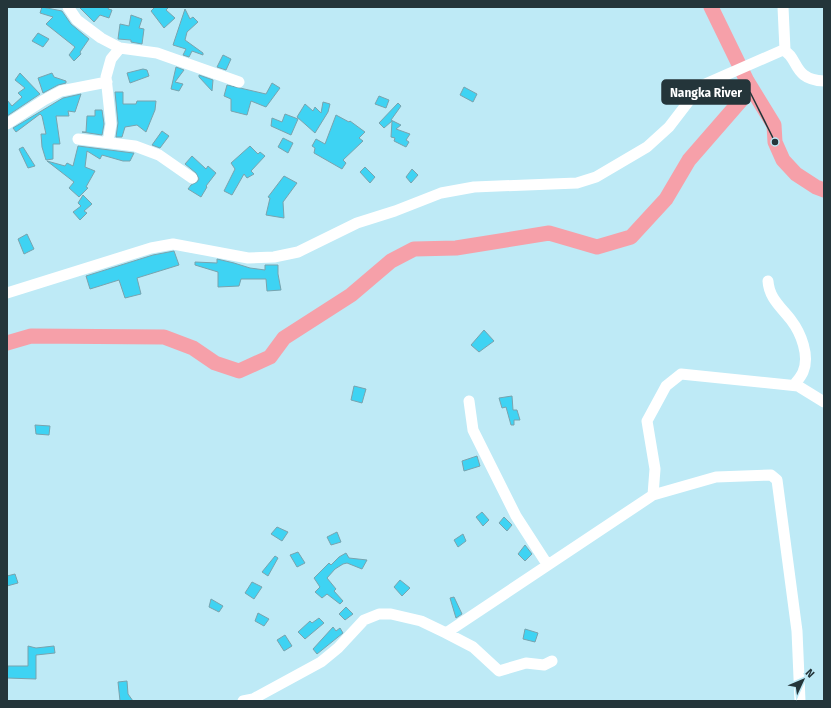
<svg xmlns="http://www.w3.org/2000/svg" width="831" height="708" font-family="'Fira Sans',sans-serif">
	<rect width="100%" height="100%" fill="#beeaf6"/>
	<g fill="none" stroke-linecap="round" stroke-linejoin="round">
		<path stroke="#f6a0a9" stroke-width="15" d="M 711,7 L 747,81 L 774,125 L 775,142 L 783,160 L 796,174 L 816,187 L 824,190
			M 7,343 L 31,336 L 164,337 L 193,348 L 215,363 L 239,371 L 270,357 L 284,338 L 351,295 L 391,261 L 414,249 L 456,248 L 549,233 L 597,247 L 631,237 L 666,199 L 689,160 L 743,98 L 747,81"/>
	</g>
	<path fill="#3ed3f3" stroke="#79a3ae" d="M 42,7 L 62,11 L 71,24 L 89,39 L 80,52 L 81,54 L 74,61 L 69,55 L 75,47 L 46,24 L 53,17 L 40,13 Z
		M 79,7 L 109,7 L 108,9 L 112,10 L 109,18 L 100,15 L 94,22 Z
		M 155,7 L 169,7 L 166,10 L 175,18 L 164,28 L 151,11 Z
		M 185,9 L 190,19 L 193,17 L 198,22 L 187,32 L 185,40 L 203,53 L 203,55 L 192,51 L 189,57 L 183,55 L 186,49 L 173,45 Z
		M 131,15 L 142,19 L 139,28 L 144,29 L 142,44 L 131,42 L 131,40 L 118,39 L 120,24 L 129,26 Z
		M 38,33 L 49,39 L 43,47 L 32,41 Z
		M 223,55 L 231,59 L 226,70 L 217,67 Z
		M 176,67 L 184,70 L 175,82 L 183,84 L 179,91 L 171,89 Z
		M 143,69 L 147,70 L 149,76 L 130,83 L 127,73 Z
		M 20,73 L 40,94 L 7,116 L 7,100 L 12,106 L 22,97 L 18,93 L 25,88 L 15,80 Z
		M 52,73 L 54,77 L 66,81 L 66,83 L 58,85 L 43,93 L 38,78 Z
		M 199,75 L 213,80 L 212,91 L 199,77 Z
		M 272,83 L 280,88 L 266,107 L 251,101 L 247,115 L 231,111 L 231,99 L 224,96 L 227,85 L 266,94 Z
		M 464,87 L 477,94 L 473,102 L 460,95 Z
		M 115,92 L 123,92 L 123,104 L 136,104 L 137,101 L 156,101 L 155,110 L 146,132 L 137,125 L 125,127 L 122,137 L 116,137 L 118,123 Z
		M 81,94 L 75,112 L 68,111 L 69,116 L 56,116 L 60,144 L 53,144 L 53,159 L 46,160 L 42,147 L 41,134 L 46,134 L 42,116 L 40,114 L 16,132 L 13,128 L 63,98 Z
		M 379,96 L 389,100 L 386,108 L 375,104 Z
		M 323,102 L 330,104 L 328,112 L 315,133 L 297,117 L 305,104 L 313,111 L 315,107 L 321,113 Z
		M 398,103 L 401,106 L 391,120 L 401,125 L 396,129 L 410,134 L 406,140 L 409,142 L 406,147 L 394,141 L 395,138 L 391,137 L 392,121 L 384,128 L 379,123 Z
		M 95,110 L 102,110 L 104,124 L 102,135 L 82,132 L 86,132 L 87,116 L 95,116 Z
		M 285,114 L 298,119 L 291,135 L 271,126 L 272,118 L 282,122 Z
		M 336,115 L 349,122 L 350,121 L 365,132 L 359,138 L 363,141 L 343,160 L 346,163 L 342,169 L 314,153 L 315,148 L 312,146 L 316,139 L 325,144 Z
		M 162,131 L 169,136 L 160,148 L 152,145 Z
		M 283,138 L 293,143 L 288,153 L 278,147 Z
		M 78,146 L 133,153 L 134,153 L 130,161 L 123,161 L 102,155 L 100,159 L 87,151 L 85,167 L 95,171 L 86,187 L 88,188 L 79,197 L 69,188 L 74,182 L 47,161 L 65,166 L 67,163 L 73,166 Z
		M 250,146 L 258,154 L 260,152 L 265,156 L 251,171 L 254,174 L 247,178 L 244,174 L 232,195 L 224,191 L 235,169 L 231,163 Z
		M 23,147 L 35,166 L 28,168 L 19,149 Z
		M 192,156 L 206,169 L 208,166 L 216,173 L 206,186 L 207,187 L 201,197 L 188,189 L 191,185 L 197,182 L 199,179 L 196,173 L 185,164 Z
		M 365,167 L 375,177 L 370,183 L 360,172 Z
		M 412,169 L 418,175 L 411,183 L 406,177 Z
		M 284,176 L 297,183 L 283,202 L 284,218 L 266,215 L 270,198 L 268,197 Z
		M 83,195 L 92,204 L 84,211 L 87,213 L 80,220 L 73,212 L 81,206 L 78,203 Z
		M 27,234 L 34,249 L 24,254 L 18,239 Z
		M 174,251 L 179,265 L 137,278 L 141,294 L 125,298 L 119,280 L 90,289 L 86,276 L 153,255 Z
		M 217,259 L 234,263 L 250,268 L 265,270 L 265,265 L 278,265 L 278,274 L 281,290 L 267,291 L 266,279 L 241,279 L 239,286 L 218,287 L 218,272 L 195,265 L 195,262 L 217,263 Z
		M 484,330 L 494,341 L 479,352 L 471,345 Z
		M 354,386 L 366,389 L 362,403 L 351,400 Z
		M 512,396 L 513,410 L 517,410 L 520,420 L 514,420 L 514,425 L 511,425 L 506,407 L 502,408 L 499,398 Z
		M 35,425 L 50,426 L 49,435 L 36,434 Z
		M 477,456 L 480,466 L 464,471 L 462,461 Z
		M 482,512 L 489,520 L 483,526 L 476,517 Z
		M 504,517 L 512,525 L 507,531 L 499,523 Z
		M 277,527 L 288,532 L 282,541 L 271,534 Z
		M 337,532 L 341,542 L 331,545 L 327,537 Z
		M 463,534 L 466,541 L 458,547 L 454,540 Z
		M 525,545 L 532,554 L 525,561 L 518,554 Z
		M 298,552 L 305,563 L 297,567 L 290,555 Z
		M 346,553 L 349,558 L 367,560 L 362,569 L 347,563 L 343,564 L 335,569 L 327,578 L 336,589 L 334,591 L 343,601 L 340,604 L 327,594 L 322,598 L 315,592 L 320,587 L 314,578 L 329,563 L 331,565 L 339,557 Z
		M 275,556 L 278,558 L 268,576 L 262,572 Z
		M 15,574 L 18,583 L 7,586 L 7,576 Z
		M 400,580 L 410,588 L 402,596 L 394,587 Z
		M 252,582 L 262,587 L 254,599 L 245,593 Z
		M 454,597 L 462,614 L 456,618 L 450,598 Z
		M 211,599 L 223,606 L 219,612 L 209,607 Z
		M 346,607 L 353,614 L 345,620 L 339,614 Z
		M 258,613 L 269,619 L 264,626 L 255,621 Z
		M 319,618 L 324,623 L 305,639 L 298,632 L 310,621 L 312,623 Z
		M 333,627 L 336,631 L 340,628 L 343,633 L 317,654 L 313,649 Z
		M 525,629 L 538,633 L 535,642 L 523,639 Z
		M 285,635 L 292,646 L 284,651 L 277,640 Z
		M 28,646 L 36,648 L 54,646 L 55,653 L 36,655 L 36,679 L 7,678 L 8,666 L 28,666 Z
		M 127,681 L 128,694 L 133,701 L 120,701 L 118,682 Z"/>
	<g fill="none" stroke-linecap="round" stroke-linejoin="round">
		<path stroke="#fff" stroke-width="11" d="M 68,7 L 77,20 L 101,38 L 120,48 L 157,53 L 239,82
			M 783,7 L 785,50
			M 7,124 L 44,100 L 61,91 L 107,82
			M 78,139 L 135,146 L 159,155 L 192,178
			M 108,142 L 111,124 L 106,77 L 111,59 L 120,48
			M 768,281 C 769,298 781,307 791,320 C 801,333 810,356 803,372 C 801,377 797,381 794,385
			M 7,293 L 151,248 L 173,244 L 248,258 L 274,257 L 298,252 L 357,223 L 395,211 L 441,193 L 474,187 L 577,183 L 596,177 L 647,147 L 669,127 L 692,97 L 703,85 L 783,50 C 799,57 792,80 824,81
			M 469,401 L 473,430 L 516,516 L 547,564
			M 653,495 L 716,477 L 771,475 L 777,480 L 797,631 L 800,701
			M 446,633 L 473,647 L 499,671 L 526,663 L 544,665 L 552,661
			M 243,701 L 253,699 L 321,662 L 338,648 L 364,620 L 379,614 L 391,614 L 421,621 L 446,633 L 653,495 L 655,469 L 647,421 L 666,386 L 681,374 L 798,386 L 824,402"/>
	</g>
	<path fill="none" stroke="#24353a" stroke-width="1.5" d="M775 142L750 92"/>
	<circle fill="#24353a" stroke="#beeaf6" stroke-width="1.5" cx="775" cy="142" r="4"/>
	<rect fill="#24353a" stroke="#24353a" stroke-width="1.5" x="662" y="80" width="88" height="24" rx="4"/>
	<g font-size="12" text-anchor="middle" font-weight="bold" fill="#fff">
		<text x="706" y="97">Nangka River</text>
	</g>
	<rect width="831" height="708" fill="none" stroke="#24353a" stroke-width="16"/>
	<g transform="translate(803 680) rotate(46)" stroke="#beeaf6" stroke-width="3" paint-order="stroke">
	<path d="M0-3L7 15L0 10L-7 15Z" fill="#24353a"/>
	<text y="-6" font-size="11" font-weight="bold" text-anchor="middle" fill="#24353a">N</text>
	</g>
</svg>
